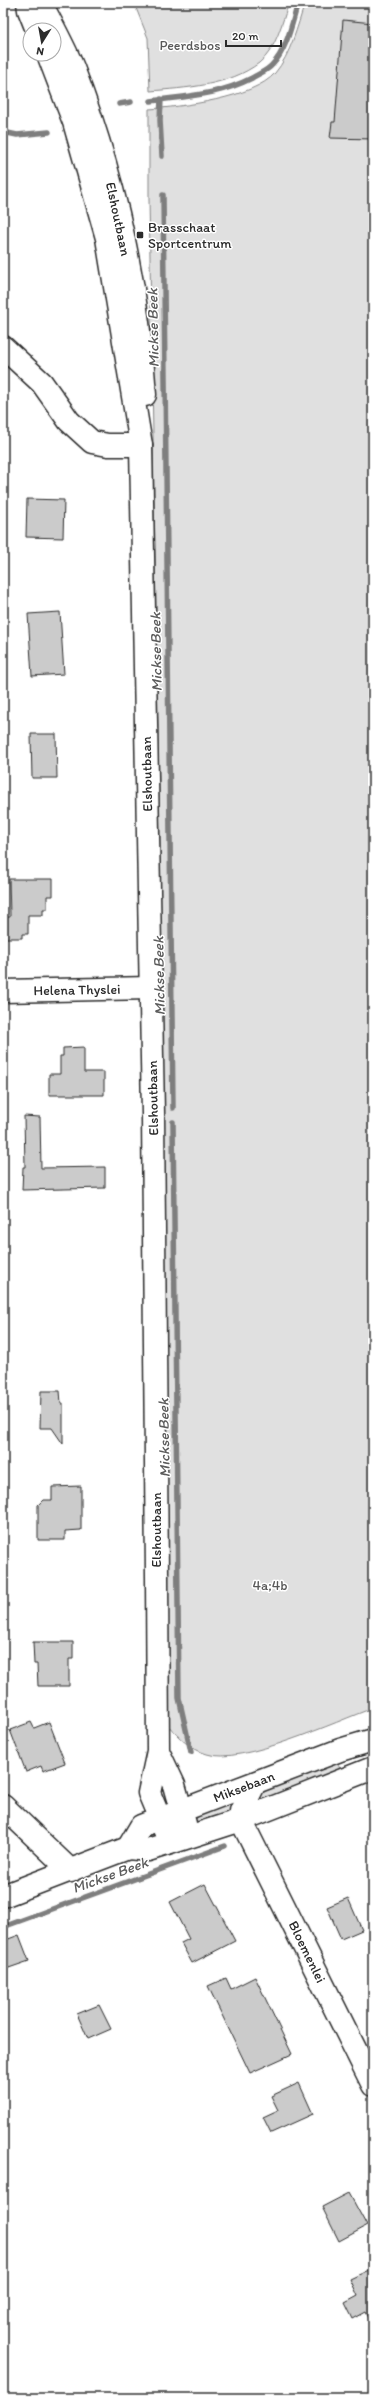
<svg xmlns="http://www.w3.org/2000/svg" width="376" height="2401" font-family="Itim,sans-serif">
	<rect width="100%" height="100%" fill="#fff"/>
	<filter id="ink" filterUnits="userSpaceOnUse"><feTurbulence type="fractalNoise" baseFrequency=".025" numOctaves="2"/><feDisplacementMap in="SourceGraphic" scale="8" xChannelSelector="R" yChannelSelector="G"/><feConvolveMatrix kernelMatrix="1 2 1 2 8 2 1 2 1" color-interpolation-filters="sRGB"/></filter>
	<g filter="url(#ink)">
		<path fill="#e0e0e0" stroke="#868686" d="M 134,3 L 289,3 C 282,22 276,50 259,63 C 229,86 185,88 150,91 L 148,38 Z
			M 305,3 L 373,3 L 373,1708 C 337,1721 240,1766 207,1754 C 190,1749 179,1738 168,1725 L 160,848 L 149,199 L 149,109 C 180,107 254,98 275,73 C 291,54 297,27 305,3 Z
			M 337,1762 L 343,1776 L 249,1810 L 257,1793 Z
			M 241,1798 L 235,1816 L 212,1824 L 191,1823 L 203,1813 Z"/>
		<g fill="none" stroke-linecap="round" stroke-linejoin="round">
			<path stroke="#7e7e7e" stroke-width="5.5" d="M 161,99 L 160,120 L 162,156
				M 151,101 C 187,96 219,95 252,78 C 258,74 267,71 272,65 C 287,50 292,23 298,3
				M 119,104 L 131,102
				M 3,132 L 17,135 L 49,132
				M 163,195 L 173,1108
				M 173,1122 L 179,1698 L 191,1752
				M 3,1927 L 225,1846"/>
		</g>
		<path fill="#cbcbcb" stroke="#2b2b2b" d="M 343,20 L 373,23 L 373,139 L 330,138 L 332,122 L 335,122 Z
			M 27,499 L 64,500 L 63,538 L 26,537 Z
			M 60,612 L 64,674 L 32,676 L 28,614 Z
			M 31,734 L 56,734 L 57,778 L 32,778 Z
			M 9,879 L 53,879 L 53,896 L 47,896 L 47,909 L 43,909 L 43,915 L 28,915 L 28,934 L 22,934 L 22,938 L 3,938 L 3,917 L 10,917 Z
			M 84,1047 L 84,1072 L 104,1072 L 104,1095 L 49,1095 L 49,1074 L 60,1074 L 60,1056 L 63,1056 L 63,1048 Z
			M 24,1116 L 40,1117 L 41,1168 L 105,1167 L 105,1188 L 22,1190 L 23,1167 L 25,1167 Z
			M 41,1391 L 60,1391 L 61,1403 L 63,1403 L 63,1444 L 52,1428 L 40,1428 Z
			M 81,1486 L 81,1530 L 65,1531 L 65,1540 L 38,1540 L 38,1505 L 43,1500 L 52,1500 L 52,1487 Z
			M 33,1642 L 73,1642 L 73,1659 L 69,1659 L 69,1686 L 38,1686 L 37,1664 L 34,1664 Z
			M 31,1722 L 34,1728 L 49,1722 L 65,1763 L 43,1771 L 41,1766 L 26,1772 L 10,1730 Z
			M 205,1884 L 235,1941 L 192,1963 L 181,1943 L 189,1939 L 170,1902 Z
			M 348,1898 L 362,1930 L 341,1939 L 327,1907 Z
			M 19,1935 L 29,1961 L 3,1970 L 3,1941 Z
			M 255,1977 L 292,2054 L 250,2073 L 208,1986 L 226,1978 L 231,1989 Z
			M 99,2005 L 111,2029 L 88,2039 L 77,2014 Z
			M 299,2083 L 313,2114 L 271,2133 L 263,2117 L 278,2110 L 271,2096 Z
			M 349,2193 L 367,2226 L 339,2241 L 322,2207 Z
			M 373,2268 L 373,2326 L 366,2312 L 353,2319 L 345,2303 L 358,2296 L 350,2279 Z"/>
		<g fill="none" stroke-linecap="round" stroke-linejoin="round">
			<g stroke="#2b2b2b" stroke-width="25">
				<path id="minor" d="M 3,347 L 42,383 L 69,421 L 92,442 L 108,445 L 141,445
					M 3,991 L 151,988
					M 255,1783 L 241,1811 L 241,1820 L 373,2085
					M 3,1806 L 71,1871
					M 3,1896 L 128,1848"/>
			</g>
			<g stroke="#2b2b2b" stroke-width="25">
				<path id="major" d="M 28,3 L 29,10 L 37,30
					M 41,3 C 52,25 64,46 73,68 C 113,172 138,284 145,395
					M 48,54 L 74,122 L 107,238 L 141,445 L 153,1114 L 157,1576 L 158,1751 L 149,1793 L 170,1843
					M 373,1740 L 340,1750 L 141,1826 L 128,1848 L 148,1850 L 170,1843 L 241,1820 L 373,1768
					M 158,1751 L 174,1785 L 185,1824"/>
			</g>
			<use href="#minor" stroke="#fff" stroke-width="22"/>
			<use href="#major" stroke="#fff" stroke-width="22"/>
		</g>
	</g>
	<rect fill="#2b2b2b" stroke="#fff" stroke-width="1.5" x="136" y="231" width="8" height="8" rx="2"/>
	<g text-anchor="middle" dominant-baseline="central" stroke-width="3" stroke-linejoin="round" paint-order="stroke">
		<g font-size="14" fill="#585858" stroke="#fff">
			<text x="190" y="45">Peerdsbos</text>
			<text x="270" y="1585">4a;4b</text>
		</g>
		<g font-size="14" fill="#2b2b2b" stroke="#fff">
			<text transform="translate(118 219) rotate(78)">Elshoutbaan</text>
			<text transform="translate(147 774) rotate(-91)">Elshoutbaan</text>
			<text transform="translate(77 990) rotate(-1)">Helena Thyslei</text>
			<text transform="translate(153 1098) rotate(-91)">Elshoutbaan</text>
			<text transform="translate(156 1530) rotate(-90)">Elshoutbaan</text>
			<text transform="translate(244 1787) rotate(-21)">Miksebaan</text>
			<text transform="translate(307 1952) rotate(64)">Bloemenlei</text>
		</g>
		<g font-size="14" fill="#2b2b2b" stroke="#fff" text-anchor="start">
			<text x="148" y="227">Brasschaat<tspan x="148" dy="16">Sportcentrum</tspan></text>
		</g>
		<g font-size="15" font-style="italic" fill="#5c5c5c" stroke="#fff">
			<text transform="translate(153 328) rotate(-91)">Mickse Beek</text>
			<text transform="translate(156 652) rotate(-91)">Mickse Beek</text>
			<text transform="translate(159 976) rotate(-91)">Mickse Beek</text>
			<text transform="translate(164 1438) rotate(-91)">Mickse Beek</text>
			<text transform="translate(110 1875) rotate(-20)">Mickse Beek</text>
		</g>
	</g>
	<rect width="376" height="2401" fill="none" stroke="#fff" stroke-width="16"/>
	<rect x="8" y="8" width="360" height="2385" fill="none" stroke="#2b2b2b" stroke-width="1.5" filter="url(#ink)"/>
	<g transform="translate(42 42) rotate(191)"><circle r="19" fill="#ffffff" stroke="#aaaaaa"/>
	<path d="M0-3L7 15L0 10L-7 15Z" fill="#2b2b2b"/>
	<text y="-6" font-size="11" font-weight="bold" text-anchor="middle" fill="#2b2b2b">N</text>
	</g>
	<path d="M226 40v6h55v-6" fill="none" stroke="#2b2b2b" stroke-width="2"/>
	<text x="232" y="40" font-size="12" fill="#2b2b2b" stroke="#ffffff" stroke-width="3" paint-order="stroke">20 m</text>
</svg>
